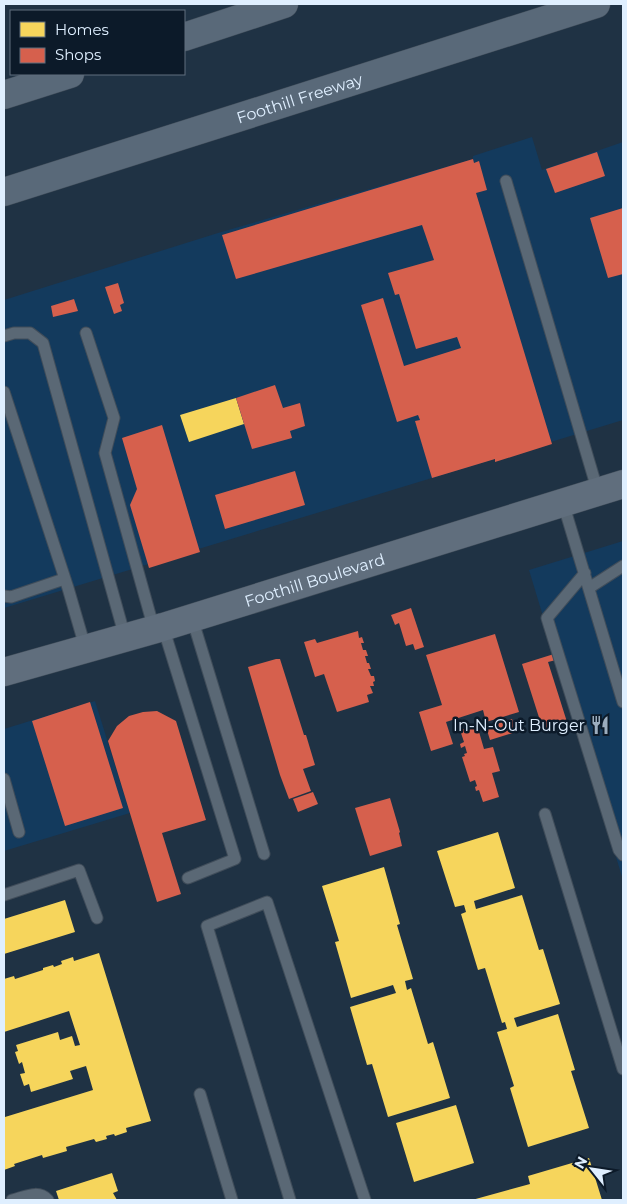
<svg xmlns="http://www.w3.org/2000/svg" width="627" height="1204" font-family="Montserrat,sans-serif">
	<rect width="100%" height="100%" fill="#1f3244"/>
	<path fill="#133a5d" d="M 532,137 L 542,170 L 623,142 L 623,420 L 4,608 L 4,300 L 218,233 L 473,159 L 473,156 Z
		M 623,541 L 623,880 L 529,570 Z
		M 95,701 L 130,813 L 4,851 L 4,729 Z"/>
	<path fill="#f6d55c" d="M 236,398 L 244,424 L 189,442 L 180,415 Z
		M 498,832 L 515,888 L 474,901 L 476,909 L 522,895 L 539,950 L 543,949 L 560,1004 L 514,1018 L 517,1027 L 558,1014 L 575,1070 L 571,1071 L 589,1128 L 528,1147 L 510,1088 L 514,1086 L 497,1032 L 507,1029 L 505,1022 L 502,1023 L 485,968 L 478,970 L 461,914 L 466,912 L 464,905 L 455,907 L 437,851 Z
		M 384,867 L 400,924 L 397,925 L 413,979 L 405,981 L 407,990 L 411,988 L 428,1044 L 433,1042 L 450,1098 L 388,1117 L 372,1064 L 367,1065 L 350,1007 L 396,993 L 393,985 L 351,998 L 335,942 L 339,941 L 322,886 Z
		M 65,900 L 75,932 L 4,954 L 4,919 Z
		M 99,953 L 151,1121 L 126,1128 L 127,1132 L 115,1136 L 114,1134 L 106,1136 L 107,1139 L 96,1142 L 94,1139 L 66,1147 L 67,1151 L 43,1158 L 42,1155 L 14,1164 L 15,1166 L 4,1170 L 4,1113 L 5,1117 L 93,1090 L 86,1066 L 70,1071 L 73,1079 L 31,1092 L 29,1084 L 24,1086 L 20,1074 L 25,1073 L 22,1062 L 19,1064 L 15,1052 L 18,1051 L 16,1045 L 58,1032 L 60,1040 L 72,1036 L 75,1046 L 80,1045 L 69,1011 L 4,1032 L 4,979 L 14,976 L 15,979 L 43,970 L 43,968 L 53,965 L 54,967 L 62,964 L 61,961 L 73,957 L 74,961 Z
		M 456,1105 L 474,1163 L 414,1182 L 396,1123 Z
		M 589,1158 L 602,1200 L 472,1200 L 530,1184 L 528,1176 Z
		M 112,1173 L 118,1191 L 113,1193 L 117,1200 L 59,1200 L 56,1191 Z"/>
	<path fill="#d6604d" d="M 597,152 L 605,176 L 555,193 L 546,169 Z
		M 473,159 L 474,163 L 479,161 L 487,190 L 476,193 L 552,444 L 495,462 L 495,459 L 432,478 L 415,421 L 420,420 L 418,415 L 397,422 L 361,305 L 383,298 L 404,366 L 461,348 L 457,337 L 416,349 L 399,294 L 395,295 L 388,273 L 434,260 L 422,225 L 236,279 L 222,235 Z
		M 623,208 L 623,274 L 608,278 L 590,218 Z
		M 118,283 L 124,303 L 120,305 L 122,311 L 114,314 L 105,287 Z
		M 74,299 L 78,311 L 53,317 L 51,306 Z
		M 275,385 L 283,408 L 300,403 L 305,426 L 290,431 L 292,438 L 252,449 L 236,398 Z
		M 162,425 L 200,552 L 149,568 L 130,505 L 137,489 L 122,438 Z
		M 295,471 L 305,505 L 225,529 L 215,495 Z
		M 411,608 L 424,647 L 415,650 L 413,644 L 406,646 L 399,623 L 395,625 L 391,615 Z
		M 358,631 L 359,638 L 362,637 L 364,643 L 361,643 L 363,650 L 366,650 L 368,656 L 365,656 L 367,663 L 369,663 L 371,669 L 368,669 L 371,676 L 374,676 L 375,681 L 373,682 L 374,686 L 370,686 L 373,693 L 367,695 L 369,702 L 337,712 L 324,674 L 315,677 L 304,642 L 315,639 L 317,643 Z
		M 495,634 L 519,712 L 486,722 L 483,710 L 446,722 L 453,744 L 431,751 L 419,712 L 442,705 L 426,655 Z
		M 554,654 L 556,660 L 548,662 L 567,722 L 543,730 L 522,664 Z
		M 276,659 L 280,659 L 304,735 L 306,735 L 315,765 L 303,769 L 311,791 L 289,799 L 280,775 L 248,667 Z
		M 90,702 L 123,808 L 65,826 L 32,721 Z
		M 157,711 L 176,721 L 206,820 L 162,833 L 181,894 L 157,902 L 108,741 L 117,726 L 129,716 L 143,712 Z
		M 512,719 L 516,732 L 490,740 L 486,727 Z
		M 477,725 L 484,749 L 493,747 L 500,771 L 492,773 L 499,797 L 483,802 L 479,790 L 476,791 L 475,787 L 477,786 L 475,780 L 470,782 L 462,757 L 465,756 L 464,754 L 467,753 L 465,746 L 461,748 L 460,744 L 464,742 L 460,730 Z
		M 313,792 L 318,804 L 298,812 L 293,799 Z
		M 390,798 L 400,832 L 399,833 L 402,846 L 370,856 L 355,808 Z"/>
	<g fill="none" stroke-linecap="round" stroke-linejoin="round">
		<g stroke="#404d5a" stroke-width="13">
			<path id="lane" d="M 506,181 L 598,492
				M 86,333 L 114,418 L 105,453 L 154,629
				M 4,336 L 14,333 L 30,333 L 43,343 L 125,637
				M 4,392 L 68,588 L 86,650
				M 563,503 L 623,702
				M 585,573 L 547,618 L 619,850 L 623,855
				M 589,588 L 623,566
				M 4,596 L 11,597 L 64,579
				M 192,618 L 264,854
				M 163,627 L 235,859 L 188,878
				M 4,779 L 19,832
				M 545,814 L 623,1069
				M 4,895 L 79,870 L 97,918
				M 200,1094 L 232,1200
				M 12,1200 C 25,1197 38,1189 48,1200
				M 290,1200 L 207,926 L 267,902 L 365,1200"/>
		</g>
		<g stroke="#404d5a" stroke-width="29">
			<g id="primary">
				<path id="s1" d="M 4,672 L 163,627 L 623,484"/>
			</g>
		</g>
		<g stroke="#404d5a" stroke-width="29">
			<g id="highway">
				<path d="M 184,37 L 284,4"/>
				<path d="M 4,95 L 70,74"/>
				<path id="s2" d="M 4,192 L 596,4"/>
			</g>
		</g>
		<use href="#lane" stroke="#5a6875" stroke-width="11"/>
		<use href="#primary" stroke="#606e7d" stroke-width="28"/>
		<use href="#highway" stroke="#596979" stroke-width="28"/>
	</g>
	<defs>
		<g id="restaurant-bare" transform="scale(1.5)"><path d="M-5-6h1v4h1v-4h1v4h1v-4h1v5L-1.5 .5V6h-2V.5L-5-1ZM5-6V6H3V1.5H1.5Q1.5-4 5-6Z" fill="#9cadbe" stroke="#0c1a29" stroke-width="2.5" paint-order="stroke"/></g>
	</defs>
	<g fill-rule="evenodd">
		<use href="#restaurant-bare" x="600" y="725"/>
	</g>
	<g text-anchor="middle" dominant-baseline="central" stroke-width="5" stroke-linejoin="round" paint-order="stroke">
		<g font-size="16" fill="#dfefff" stroke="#0c1a29">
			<text stroke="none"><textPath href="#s2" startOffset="310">Foothill Freeway</textPath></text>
			<text stroke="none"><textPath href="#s1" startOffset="324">Foothill Boulevard</textPath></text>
		</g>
		<g font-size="16" fill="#dfefff" stroke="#0c1a29" text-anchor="end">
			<text x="585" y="725">In-N-Out Burger</text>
		</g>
	</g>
	<rect width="627" height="1204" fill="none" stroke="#dfefff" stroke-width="10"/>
	<rect x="10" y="10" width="175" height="65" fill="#0c1a29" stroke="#606f7f"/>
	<rect x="20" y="22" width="25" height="15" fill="#f6d55c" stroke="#606f7f"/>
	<text x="55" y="35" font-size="15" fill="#dfefff">Homes</text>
	<rect x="20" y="48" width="25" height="15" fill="#d6604d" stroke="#606f7f"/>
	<text x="55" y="60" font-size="15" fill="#dfefff">Shops</text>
	<g transform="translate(592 1169) rotate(300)" stroke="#0c1a29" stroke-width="4" paint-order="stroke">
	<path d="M0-4L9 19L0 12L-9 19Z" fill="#dfefff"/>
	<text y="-8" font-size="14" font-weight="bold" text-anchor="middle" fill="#dfefff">N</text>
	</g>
</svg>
